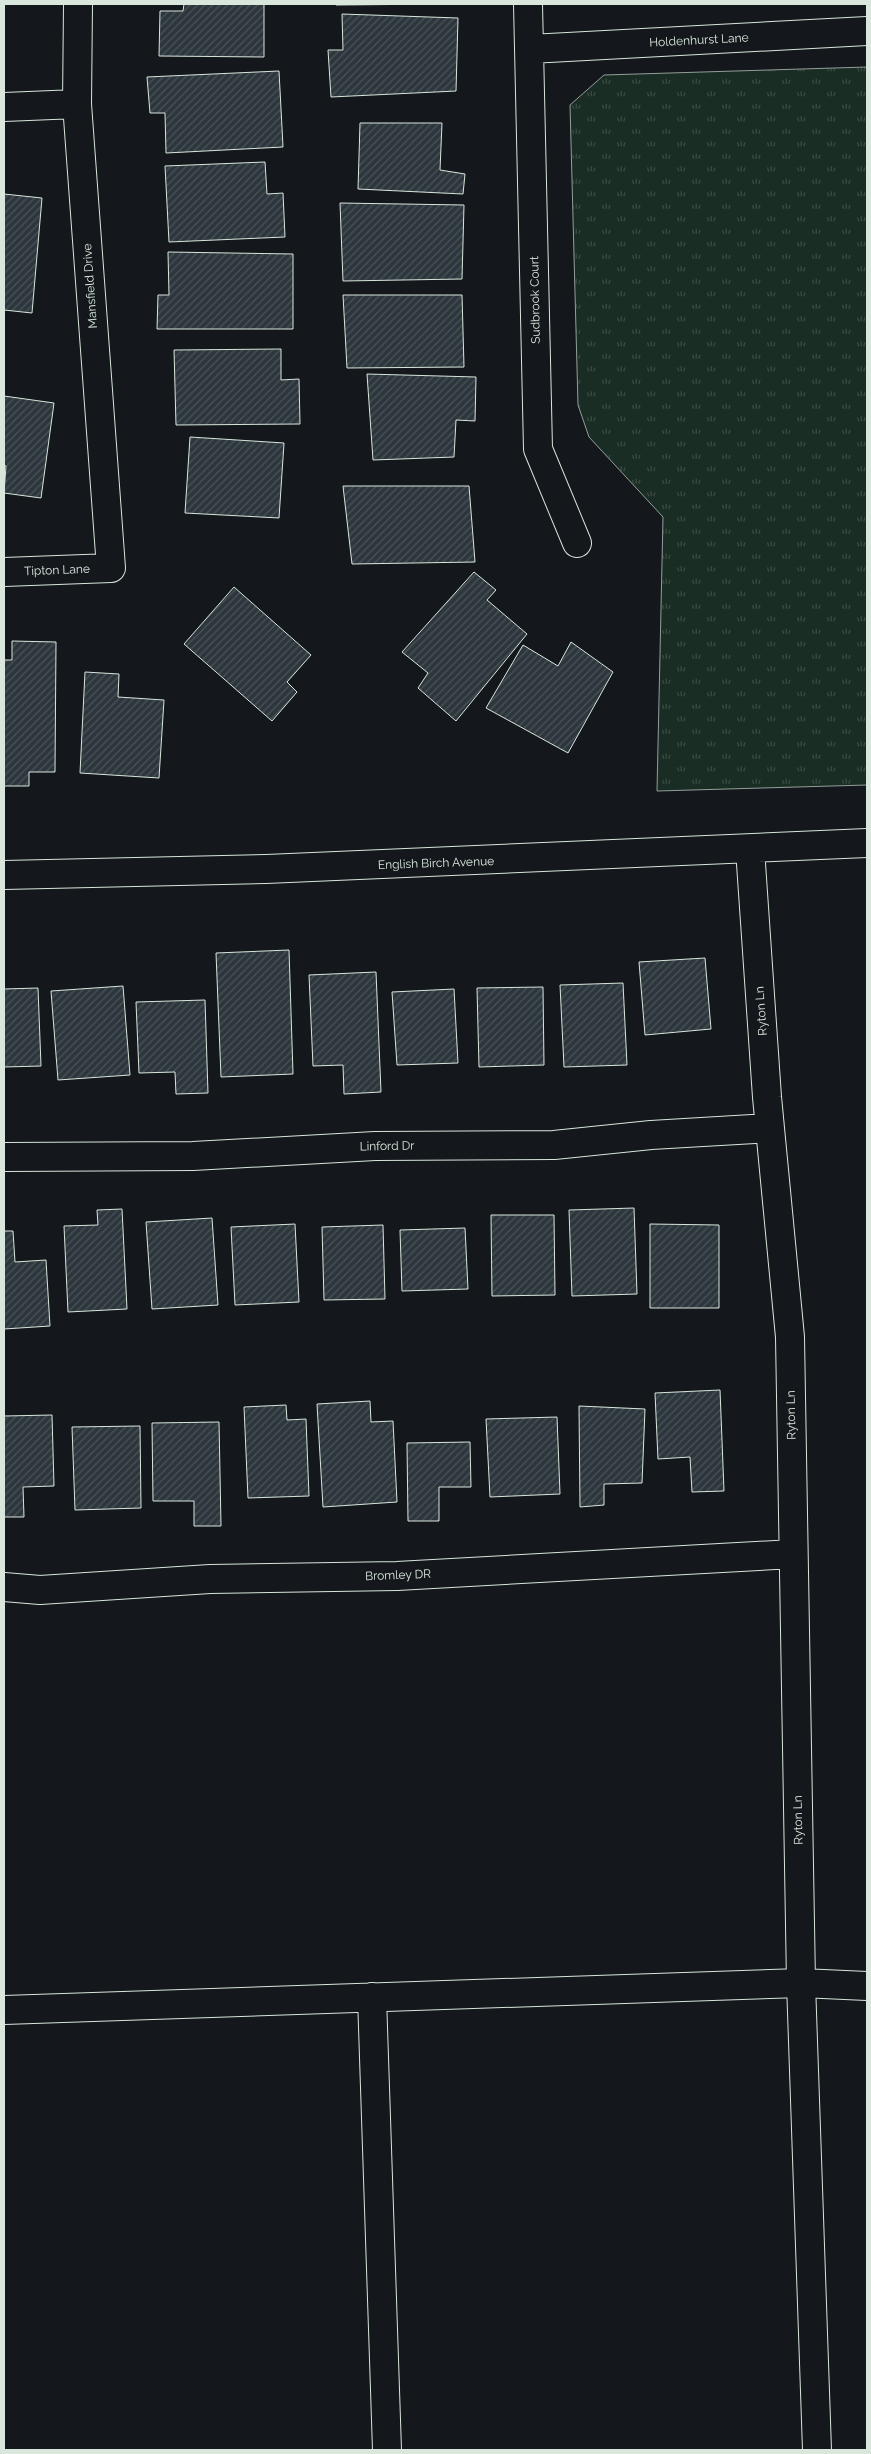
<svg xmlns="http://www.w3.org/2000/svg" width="871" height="2454" font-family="Raleway,sans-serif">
	<defs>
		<pattern id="park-tufts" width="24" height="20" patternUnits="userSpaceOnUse" patternTransform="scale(1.25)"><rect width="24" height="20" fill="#1a2d24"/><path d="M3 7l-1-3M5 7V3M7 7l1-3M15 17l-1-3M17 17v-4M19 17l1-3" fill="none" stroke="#3b4b43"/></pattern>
		<pattern id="building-hatch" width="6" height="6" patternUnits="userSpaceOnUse" patternTransform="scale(1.25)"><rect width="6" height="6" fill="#2c363c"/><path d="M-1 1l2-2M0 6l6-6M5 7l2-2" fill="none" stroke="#4a5358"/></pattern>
	</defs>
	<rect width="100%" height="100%" fill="#14181c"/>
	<path fill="url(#park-tufts)" stroke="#939e99" d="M 867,67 L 867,785 L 657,791 L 663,517 L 589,437 L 578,405 L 570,105 L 604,75 Z"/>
	<path fill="url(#building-hatch)" stroke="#d8e6dc" d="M 184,4 L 264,4 L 264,57 L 159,56 L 160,11 L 183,11 Z
		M 336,4 L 449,4 L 336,5 Z
		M 342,14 L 458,18 L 456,91 L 331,97 L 328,50 L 343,50 Z
		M 279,71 L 283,147 L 166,153 L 165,113 L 150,113 L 147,77 Z
		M 360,123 L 442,123 L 440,170 L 465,174 L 463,194 L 358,189 Z
		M 265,162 L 267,194 L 283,193 L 285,237 L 169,242 L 165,166 Z
		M 4,194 L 42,198 L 32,313 L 4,310 Z
		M 340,203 L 464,205 L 462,279 L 343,281 Z
		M 168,252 L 293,254 L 293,329 L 157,329 L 158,295 L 169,295 Z
		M 343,295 L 462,295 L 464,367 L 347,368 Z
		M 281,349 L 281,380 L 299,379 L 300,424 L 176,425 L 174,350 Z
		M 367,374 L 476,377 L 475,421 L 456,420 L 454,457 L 373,460 Z
		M 4,396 L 54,403 L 41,498 L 4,493 L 6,466 L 4,465 Z
		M 190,437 L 284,443 L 279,518 L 185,513 Z
		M 343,486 L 469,486 L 475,562 L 352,564 Z
		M 474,572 L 496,590 L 487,600 L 527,634 L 456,721 L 418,688 L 428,673 L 402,652 Z
		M 234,587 L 311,655 L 287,682 L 297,692 L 272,721 L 184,644 Z
		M 12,641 L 56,642 L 55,772 L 29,772 L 29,786 L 4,786 L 4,660 L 12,660 Z
		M 571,642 L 613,672 L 568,753 L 486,708 L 523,645 L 558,666 Z
		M 85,672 L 119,674 L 118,697 L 164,700 L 159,778 L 80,773 Z
		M 289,950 L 293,1074 L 221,1077 L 216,953 Z
		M 705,958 L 711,1029 L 645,1035 L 639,962 Z
		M 376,972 L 381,1092 L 344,1094 L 343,1065 L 313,1066 L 309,975 Z
		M 623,983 L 627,1065 L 564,1067 L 560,985 Z
		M 123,986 L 130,1075 L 58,1080 L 51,991 Z
		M 543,987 L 544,1065 L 479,1067 L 477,988 Z
		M 38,988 L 41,1066 L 4,1067 L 4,1094 L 4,989 Z
		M 454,989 L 458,1063 L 397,1065 L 392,992 Z
		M 205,1000 L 208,1093 L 176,1094 L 175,1072 L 139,1073 L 136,1002 Z
		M 634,1208 L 637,1294 L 572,1296 L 569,1210 Z
		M 122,1209 L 127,1309 L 68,1312 L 64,1226 L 98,1225 L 97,1210 Z
		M 491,1215 L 554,1215 L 555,1295 L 492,1296 Z
		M 212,1218 L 218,1305 L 152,1309 L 146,1222 Z
		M 295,1224 L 299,1302 L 235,1305 L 231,1227 Z
		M 650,1224 L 719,1225 L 719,1308 L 650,1308 Z
		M 383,1225 L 385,1299 L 324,1300 L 322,1227 Z
		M 465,1228 L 468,1289 L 402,1291 L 400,1230 Z
		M 4,1231 L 13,1231 L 15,1262 L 46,1260 L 50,1326 L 4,1329 Z
		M 720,1390 L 724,1491 L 692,1492 L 690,1457 L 658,1459 L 655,1393 Z
		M 370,1401 L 371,1422 L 393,1421 L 397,1502 L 323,1507 L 317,1404 Z
		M 286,1405 L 287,1420 L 306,1419 L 309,1496 L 248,1498 L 244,1407 Z
		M 579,1406 L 645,1409 L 642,1483 L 604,1484 L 604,1505 L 580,1507 Z
		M 52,1415 L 54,1486 L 23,1487 L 24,1517 L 4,1517 L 4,1416 Z
		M 557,1417 L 560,1494 L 490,1497 L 486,1419 Z
		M 219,1422 L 221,1526 L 194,1526 L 194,1501 L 153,1501 L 152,1423 Z
		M 140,1426 L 141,1508 L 75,1510 L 72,1427 Z
		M 470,1442 L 471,1487 L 439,1487 L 439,1521 L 408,1521 L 407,1443 Z"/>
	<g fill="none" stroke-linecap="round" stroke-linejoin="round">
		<g stroke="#d8e6dc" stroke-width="30">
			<path id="street" d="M 528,4 L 538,449 L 577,543
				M 530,49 L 867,31
				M 4,107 L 77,104
				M 4,572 L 111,568 L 77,104 L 78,4
				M 750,849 L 767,1097 L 790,1337 L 801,1983 L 817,2450
				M 4,875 L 266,869 L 867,843
				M 4,1157 L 193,1156 L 375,1146 L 554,1145 L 651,1135 L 770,1128
				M 4,1587 L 40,1590 L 210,1579 L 397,1576 L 793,1554
				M 372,1997 L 387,2450
				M 4,2010 L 801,1983 L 867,1986"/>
		</g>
		<use href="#street" stroke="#14181c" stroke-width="28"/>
	</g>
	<g text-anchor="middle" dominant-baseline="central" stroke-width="4" stroke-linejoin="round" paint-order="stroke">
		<g font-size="12" fill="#d8e6dc" stroke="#14181c">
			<text transform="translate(699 40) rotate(-3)">Holdenhurst Lane</text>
			<text transform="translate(90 286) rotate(-94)">Mansfield Drive</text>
			<text transform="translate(535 300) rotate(-91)">Sudbrook Court</text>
			<text transform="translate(57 570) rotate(-2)">Tipton Lane</text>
			<text transform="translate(436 863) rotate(-2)">English Birch Avenue</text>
			<text transform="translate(761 1011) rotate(-94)">Ryton Ln</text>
			<text transform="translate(387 1146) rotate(-1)">Linford Dr</text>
			<text transform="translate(791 1415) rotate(-91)">Ryton Ln</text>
			<text transform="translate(398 1575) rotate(-2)">Bromley DR</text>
			<text transform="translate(798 1820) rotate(-91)">Ryton Ln</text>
		</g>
	</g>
	<rect width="871" height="2454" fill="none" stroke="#d8e6dc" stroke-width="10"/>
</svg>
